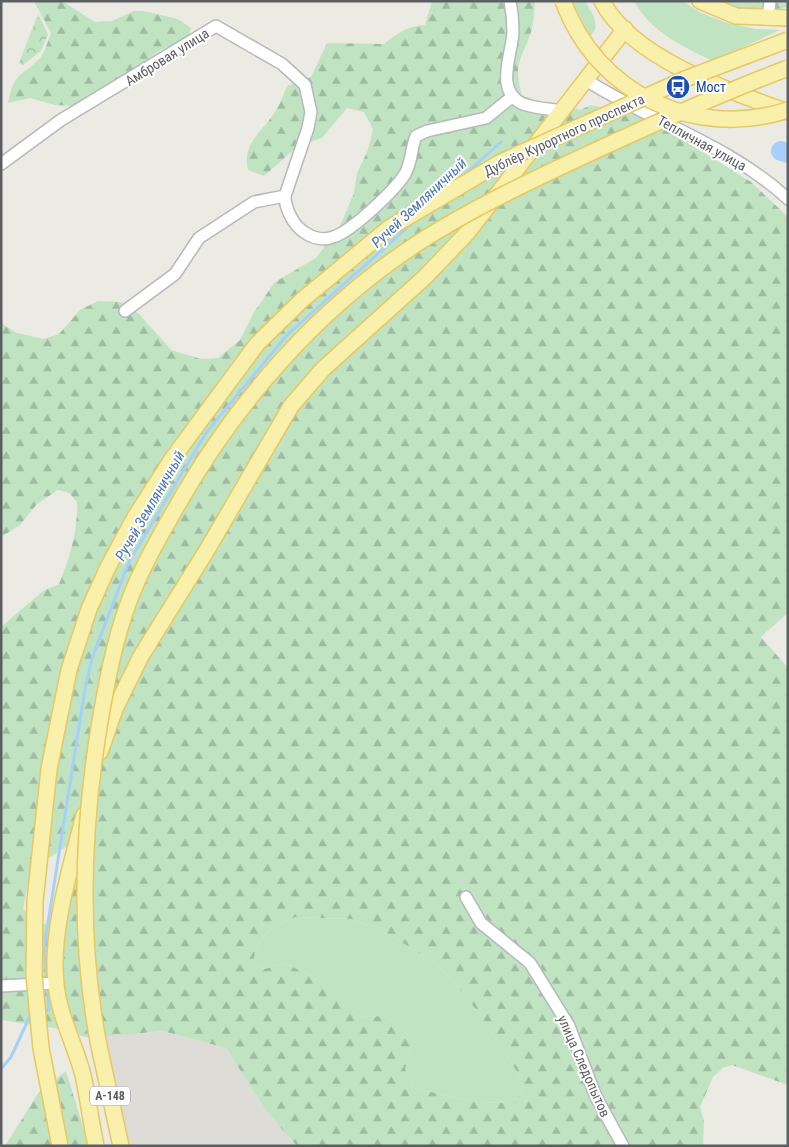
<svg xmlns="http://www.w3.org/2000/svg" width="789" height="1147" font-family="'Roboto Condensed',sans-serif">
	<defs>
		<pattern id="forest-firs" width="22" height="20" patternUnits="userSpaceOnUse" patternTransform="scale(1.25)"><rect width="22" height="20" fill="#c0e3c2"/><path d="M5 1l3.5 6h-7zM16 11l3.5 6h-7z" fill="#9fbba1"/></pattern>
		<pattern id="park-crowns" width="20" height="18" patternUnits="userSpaceOnUse" patternTransform="scale(1.25)"><rect width="20" height="18" fill="#c0e3c2"/><path d="M2 6a3 3 0 1 1 6 0M12 15a3 3 0 1 1 6 0" fill="none" stroke="#9fbba1"/></pattern>
	</defs>
	<rect width="100%" height="100%" fill="#ecebe3"/>
	<path fill="#dedcd7" d="M 163,1031 L 226,1048 L 267,1112 L 297,1146 L 121,1146 L 99,1046 L 89,1038 Z"/>
	<path fill="#c0e3c2" d="M 572,1 L 585,1 L 594,17 L 596,28 L 590,38 Z
		M 634,1 L 683,1 L 699,12 L 727,23 L 756,29 L 780,30 L 713,61 C 683,47 651,32 634,1 Z
		M 714,1 L 765,1 L 754,14 Z
		M 296,917 L 352,919 L 390,935 L 437,964 L 469,1000 L 499,1043 L 522,1080 L 523,1092 L 509,1103 L 474,1102 L 414,1088 L 405,1069 L 414,1040 L 386,1016 L 360,1017 L 312,976 L 284,963 L 265,969 L 254,965 C 252,939 274,924 296,917 Z"/>
	<path fill="url(#forest-firs)" fill-rule="evenodd" d="M 34,1 L 62,1 L 95,22 L 112,21 L 134,11 L 144,11 L 178,19 L 191,28 L 188,38 L 159,51 L 127,75 L 73,106 L 55,105 L 30,98 L 8,103 C 14,72 20,78 39,59 C 45,53 48,40 51,33 Z
		M 432,1 L 535,1 C 534,11 534,23 531,32 C 521,61 513,64 522,95 L 550,106 L 564,105 L 580,110 L 591,105 L 687,127 L 684,135 L 686,142 L 751,182 L 788,217 L 788,613 L 761,637 L 788,668 L 788,1083 L 785,1084 L 732,1065 L 723,1068 L 713,1077 L 700,1107 L 704,1121 L 703,1146 L 297,1146 L 267,1112 L 226,1048 L 163,1031 L 89,1038 L 54,1028 L 1,1020 L 1,627 L 43,591 L 59,584 C 70,557 78,531 77,502 L 69,493 L 58,490 L 37,504 L 20,525 L 1,537 L 1,323 L 17,333 L 44,339 L 59,334 L 80,310 L 98,301 L 121,302 L 139,314 L 171,350 L 201,359 L 218,358 L 240,340 L 254,312 L 275,282 L 316,258 L 340,226 L 354,193 L 357,173 L 368,150 L 373,129 L 364,112 L 347,108 L 322,138 L 298,146 L 264,176 L 248,170 C 242,145 260,133 273,115 C 279,107 283,96 287,86 L 311,77 L 327,43 L 384,44 C 397,33 408,26 425,25 ZM 66,847 L 76,850 L 61,924 L 50,928 L 23,909 L 31,869 ZM 296,917 L 352,919 L 390,935 L 437,964 L 469,1000 L 499,1043 L 522,1080 L 523,1092 L 509,1103 L 474,1102 L 414,1088 L 405,1069 L 414,1040 L 386,1016 L 360,1017 L 312,976 L 284,963 L 265,969 L 254,965 C 252,939 274,924 296,917 Z
		M 755,1 L 788,1 L 788,7 L 749,15 Z
		M 66,1071 L 89,1146 L 5,1146 L 39,1092 Z"/>
	<path fill="url(#park-crowns)" d="M 38,14 L 48,34 L 41,51 L 23,65 L 19,63 Z"/>
	<g fill="none" stroke-linecap="round" stroke-linejoin="round">
		<path stroke="#a6d0f9" stroke-width="3" d="M 461,178 L 501,142
			M 42,1012 L 49,1009 L 44,948 L 85,689 L 92,658 L 129,562 L 206,433 L 287,335 L 418,218
			M 1,1069 L 11,1057 L 29,1018 L 34,1015"/>
		<path stroke="#a6d0f9" stroke-width="20" d="M 781,151 L 788,153"/>
		<g stroke="#b5b8bc" stroke-width="14">
			<path id="minor" d="M 510,1 C 512,11 513,22 513,32 C 512,55 494,91 523,104 C 534,108 549,109 562,111
				M 768,19 L 770,1
				M 586,80 C 652,122 730,145 788,199
				M 1,164 L 61,120 L 216,26 L 282,64 L 305,85 L 311,112 L 308,128 L 285,196 L 254,202 L 199,238 L 175,274 L 125,311
				M 285,196 C 285,208 293,225 304,232 C 312,238 324,241 333,237 C 351,232 395,190 405,174 C 412,162 411,148 416,136 L 427,131 L 486,118 L 513,96
				M 466,897 L 481,923 L 530,963 L 569,1026 L 596,1097 L 623,1146
				M 1,986 L 56,983"/>
		</g>
		<g stroke="#e7c861" stroke-width="18">
			<path id="major" d="M 602,1 C 631,58 731,92 788,112
				M 700,1 L 736,16 L 788,18
				M 100,752 L 115,709 L 141,656 L 207,550 L 291,406 L 323,369 L 425,277 L 468,232 L 625,29
				M 84,815 C 71,867 50,931 56,984 C 59,1016 75,1044 83,1075 C 88,1098 91,1122 96,1146
				M 99,1046 L 121,1146"/>
		</g>
		<use href="#minor" stroke="#fff" stroke-width="11"/>
		<use href="#major" stroke="#f9f0ab" stroke-width="15"/>
		<g stroke="#e7c861" stroke-width="18" stroke-linecap="butt">
			<path id="major-bridge" d="M 563,1 C 597,94 695,140 788,110
				M 99,1046 C 78,938 82,829 100,721 C 107,682 114,642 128,604 C 139,573 155,544 172,515 C 232,406 316,309 421,241 C 473,208 530,181 586,155 C 653,124 719,94 788,68
				M 60,1146 L 41,1048 L 34,976 L 35,901 L 49,769 L 69,670 L 89,609 L 108,567 L 135,517 L 172,459 L 257,344 L 302,300 L 389,228 L 501,162 L 685,79 L 788,40"/>
		</g>
		<use href="#major-bridge" stroke="#f9f0ab" stroke-width="15"/>
	</g>
	<defs>
		<g id="bus-disc" transform="scale(1.25)"><circle r="9.5" fill="#1a4fb4" stroke="#fff"/><path d="M-5-6H5V4H4V6H2V4H-2V6H-4V4H-5ZM-3.5-4V0h7V-4ZM-3.5 1.2v1.5H-2V1.2ZM2 1.2v1.5H3.5V1.2Z" fill="#fff"/></g>
	</defs>
	<g fill-rule="evenodd">
		<use href="#bus-disc" x="678" y="87"/>
	</g>
	<g text-anchor="middle" dominant-baseline="central" stroke-width="4" stroke-linejoin="round" paint-order="stroke">
		<rect fill="#fff" stroke="#8c8e91" stroke-width="1" x="90" y="1086.5" width="40" height="19" rx="4"/>
		<g font-size="12" font-weight="bold" fill="#5b5e62">
			<text x="110" y="1096">А-148</text>
		</g>
		<g font-size="14" fill="#5b5e62" stroke="#fff">
			<text transform="translate(167 57) rotate(-32)">Амбровая улица</text>
			<text transform="translate(564 135) rotate(-25)">Дублёр Курортного проспекта</text>
			<text transform="translate(702 143) rotate(29)">Тепличная улица</text>
			<text transform="translate(584 1066) rotate(66)">улица Следопытов</text>
		</g>
		<g font-size="14" fill="#164399" stroke="#fff" text-anchor="start">
			<text x="696" y="87">Мост</text>
		</g>
		<g font-size="15" font-style="italic" fill="#4876b2" stroke="#fff">
			<text transform="translate(419 203) rotate(-43)">Ручей Земляничный</text>
			<text transform="translate(150 506) rotate(-60)">Ручей Земляничный</text>
		</g>
	</g>
	<rect width="789" height="1147" fill="none" stroke="#5b5e62" stroke-width="5"/>
</svg>
